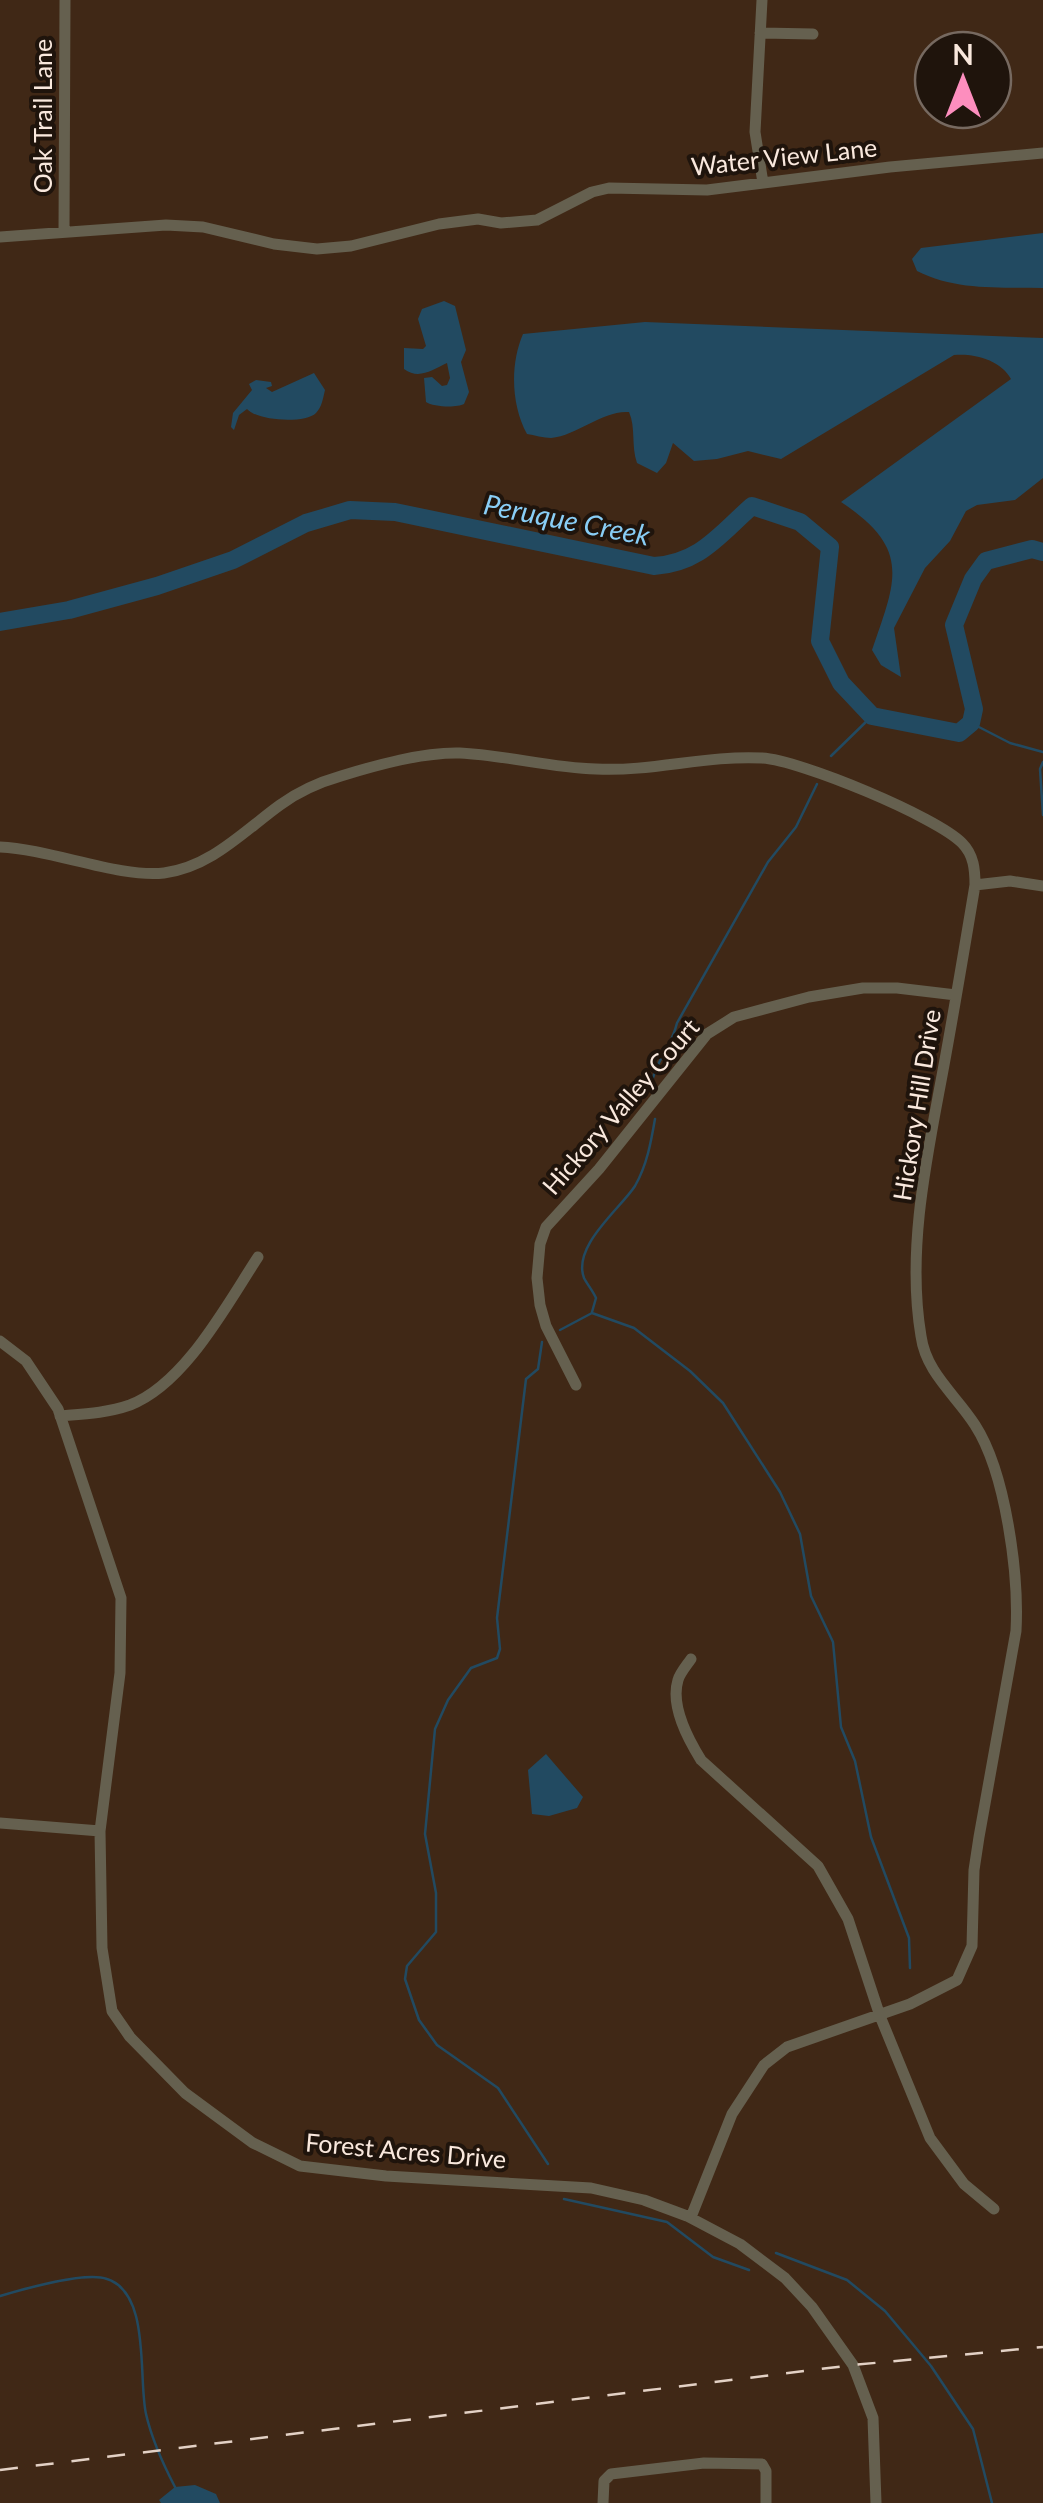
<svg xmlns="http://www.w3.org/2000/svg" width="1043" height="2503" font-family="Lato,sans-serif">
	<rect width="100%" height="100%" fill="#402816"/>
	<path fill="#224a61" d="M 1043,233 L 1043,288 C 1000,287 956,291 917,271 L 912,259 L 921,248 Z
		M 444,301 L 455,306 L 466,350 L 461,362 L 469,392 L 464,404 C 457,408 433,407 426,402 L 424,378 L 432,377 L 442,386 L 447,385 L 450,378 L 447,363 C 432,370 419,380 404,369 L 404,348 L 423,349 L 426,346 L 418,319 L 422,309 Z
		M 645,322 L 1043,338 L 1043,478 L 1015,500 L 977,505 L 966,511 L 950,541 L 925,568 L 894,628 L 901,677 L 881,665 L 872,650 C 896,580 912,549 841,502 L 1011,379 C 1001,360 974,353 954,355 L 781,459 L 748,451 L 717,459 L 694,461 L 673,443 L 666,463 L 657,473 L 637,463 C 631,446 636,428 629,412 C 603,410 578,435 551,438 C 544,438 534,435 527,434 C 511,405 510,364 523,334 Z
		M 314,373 L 325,390 C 323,398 322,407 316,413 C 305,424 257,421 247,409 L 239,415 L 234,430 L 231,427 L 233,413 L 252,390 L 249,384 L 256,380 L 271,382 L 272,386 L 266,388 L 272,392 Z
		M 546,1754 L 583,1797 L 577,1808 L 549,1816 L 532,1814 L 528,1770 Z
		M 195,2485 L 216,2494 L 220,2503 L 161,2503 L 159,2500 L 175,2487 Z"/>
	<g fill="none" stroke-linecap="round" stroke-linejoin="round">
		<path stroke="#224a61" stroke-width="2.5" d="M 959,733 L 975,725 L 1010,743 L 1043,752
			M 831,756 L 872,716
			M 1043,762 L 1040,769 L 1043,815
			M 651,1087 C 655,1060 671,1049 677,1023 L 768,862 L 796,827 L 817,784
			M 592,1312 L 596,1298 C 593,1291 587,1284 584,1278 C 572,1246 620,1209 635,1186 C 647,1165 651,1142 655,1119
			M 560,1330 L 592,1313 L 634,1328 L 690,1371 L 723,1403 L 780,1492 L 800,1534 L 811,1596 L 833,1642 L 841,1727 L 855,1761 L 871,1837 L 909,1938 L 910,1968
			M 542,1342 L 538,1369 L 526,1379 L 497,1618 L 500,1649 L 497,1658 L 471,1668 L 448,1700 L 435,1729 L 425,1834 L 436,1893 L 436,1932 L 407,1966 L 405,1979 L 419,2020 L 437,2045 L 498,2088 L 548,2164
			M 564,2199 L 667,2222 L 713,2257 L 749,2270
			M 776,2253 L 847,2280 L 885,2311 L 931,2366 L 973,2429 L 992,2503
			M 0,2296 C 24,2289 85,2271 107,2279 C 151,2293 138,2378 146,2414 C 152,2440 163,2464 175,2487"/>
		<path stroke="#224a61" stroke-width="18" d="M 0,622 L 69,610 L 157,586 L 233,560 L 306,523 L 350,510 L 395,512 L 654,566 C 700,563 719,535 752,506 L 800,522 L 830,547 L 820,641 L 841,683 L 872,716 L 959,733 L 971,723 L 974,709 L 954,625 L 973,579 L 986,561 L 1032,549 L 1043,552"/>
		<path stroke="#65604f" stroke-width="11" d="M 762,0 L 755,132 L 763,183
			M 760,33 L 813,34
			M 64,232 L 65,0
			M 0,237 L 166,225 L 203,227 L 274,244 L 317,249 L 351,246 L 439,224 L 478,219 L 501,223 L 537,220 L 592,192 L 609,188 L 707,190 L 890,167 L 1043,153
			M 0,847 C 50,849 119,878 164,873 C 211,867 244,831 280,805 C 299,791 320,782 341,776 C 377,765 423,752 460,753 C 506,755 550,768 596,769 C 652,772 706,755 762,758 C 800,760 937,817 962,843 C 974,855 975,870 975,885 C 965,945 955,1005 944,1065 C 928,1152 906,1248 921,1336 C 926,1373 956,1395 975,1425 C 1006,1473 1019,1575 1016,1631 L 979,1837 L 974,1870 L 972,1946 L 957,1980 L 910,2004 L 787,2047 L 764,2065 L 732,2114 L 691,2217
			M 975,885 L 1010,881 L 1043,886
			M 0,1341 L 26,1361 L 58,1409 L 121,1598 L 120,1673 L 100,1831 L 102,1948 L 112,2011 L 130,2037 L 185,2093 L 253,2143 L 300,2166 L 386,2176 L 591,2188 L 644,2200 L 687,2216 L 740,2244 L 785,2278 L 812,2307 L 853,2365 L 873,2418 L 876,2503
			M 576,1385 L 546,1326 L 540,1305 L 537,1278 L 540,1244 L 546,1227 L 599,1169 L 707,1034 L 734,1017 L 809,997 L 863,988 L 897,988 L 956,995
			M 60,1416 C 84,1414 107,1413 130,1405 C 185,1384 227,1304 258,1257
			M 691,1659 C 687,1665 680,1673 678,1680 C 670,1706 688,1739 701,1760 L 818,1866 L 848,1919 L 880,2016 L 930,2138 L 964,2184 L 994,2209
			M 0,1823 L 100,1831
			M 603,2503 L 604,2481 L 611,2474 L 704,2463 L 762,2464 L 766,2471 L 766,2503"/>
		<path stroke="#e3d1c5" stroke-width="2.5" stroke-dasharray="18 18" stroke-linecap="butt" d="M 0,2470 L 853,2365 L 1043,2347"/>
	</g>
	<g text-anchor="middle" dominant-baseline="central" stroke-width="8" stroke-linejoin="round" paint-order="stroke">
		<g font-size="25" fill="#f9e8dd" stroke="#1f140c">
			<text transform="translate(42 116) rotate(-90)">Oak Trail Lane</text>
			<text transform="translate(784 156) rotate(-6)">Water View Lane</text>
			<text transform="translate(916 1105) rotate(-81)">Hickory Hill Drive</text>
			<text transform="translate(620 1106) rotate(-49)">Hickory Valley Court</text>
			<text transform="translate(406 2150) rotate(5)">Forest Acres Drive</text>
		</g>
		<g font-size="28" font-style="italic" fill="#89cef6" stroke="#1f140c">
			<text transform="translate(567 519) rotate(11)">Peruque Creek</text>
		</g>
	</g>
	<g transform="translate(963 80)"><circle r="48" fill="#1f140c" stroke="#766960" stroke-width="2.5"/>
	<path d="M0-8L18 38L0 25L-18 38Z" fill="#fd8ebe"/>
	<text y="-15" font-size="28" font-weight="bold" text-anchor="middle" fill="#f9e8dd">N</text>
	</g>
</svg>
